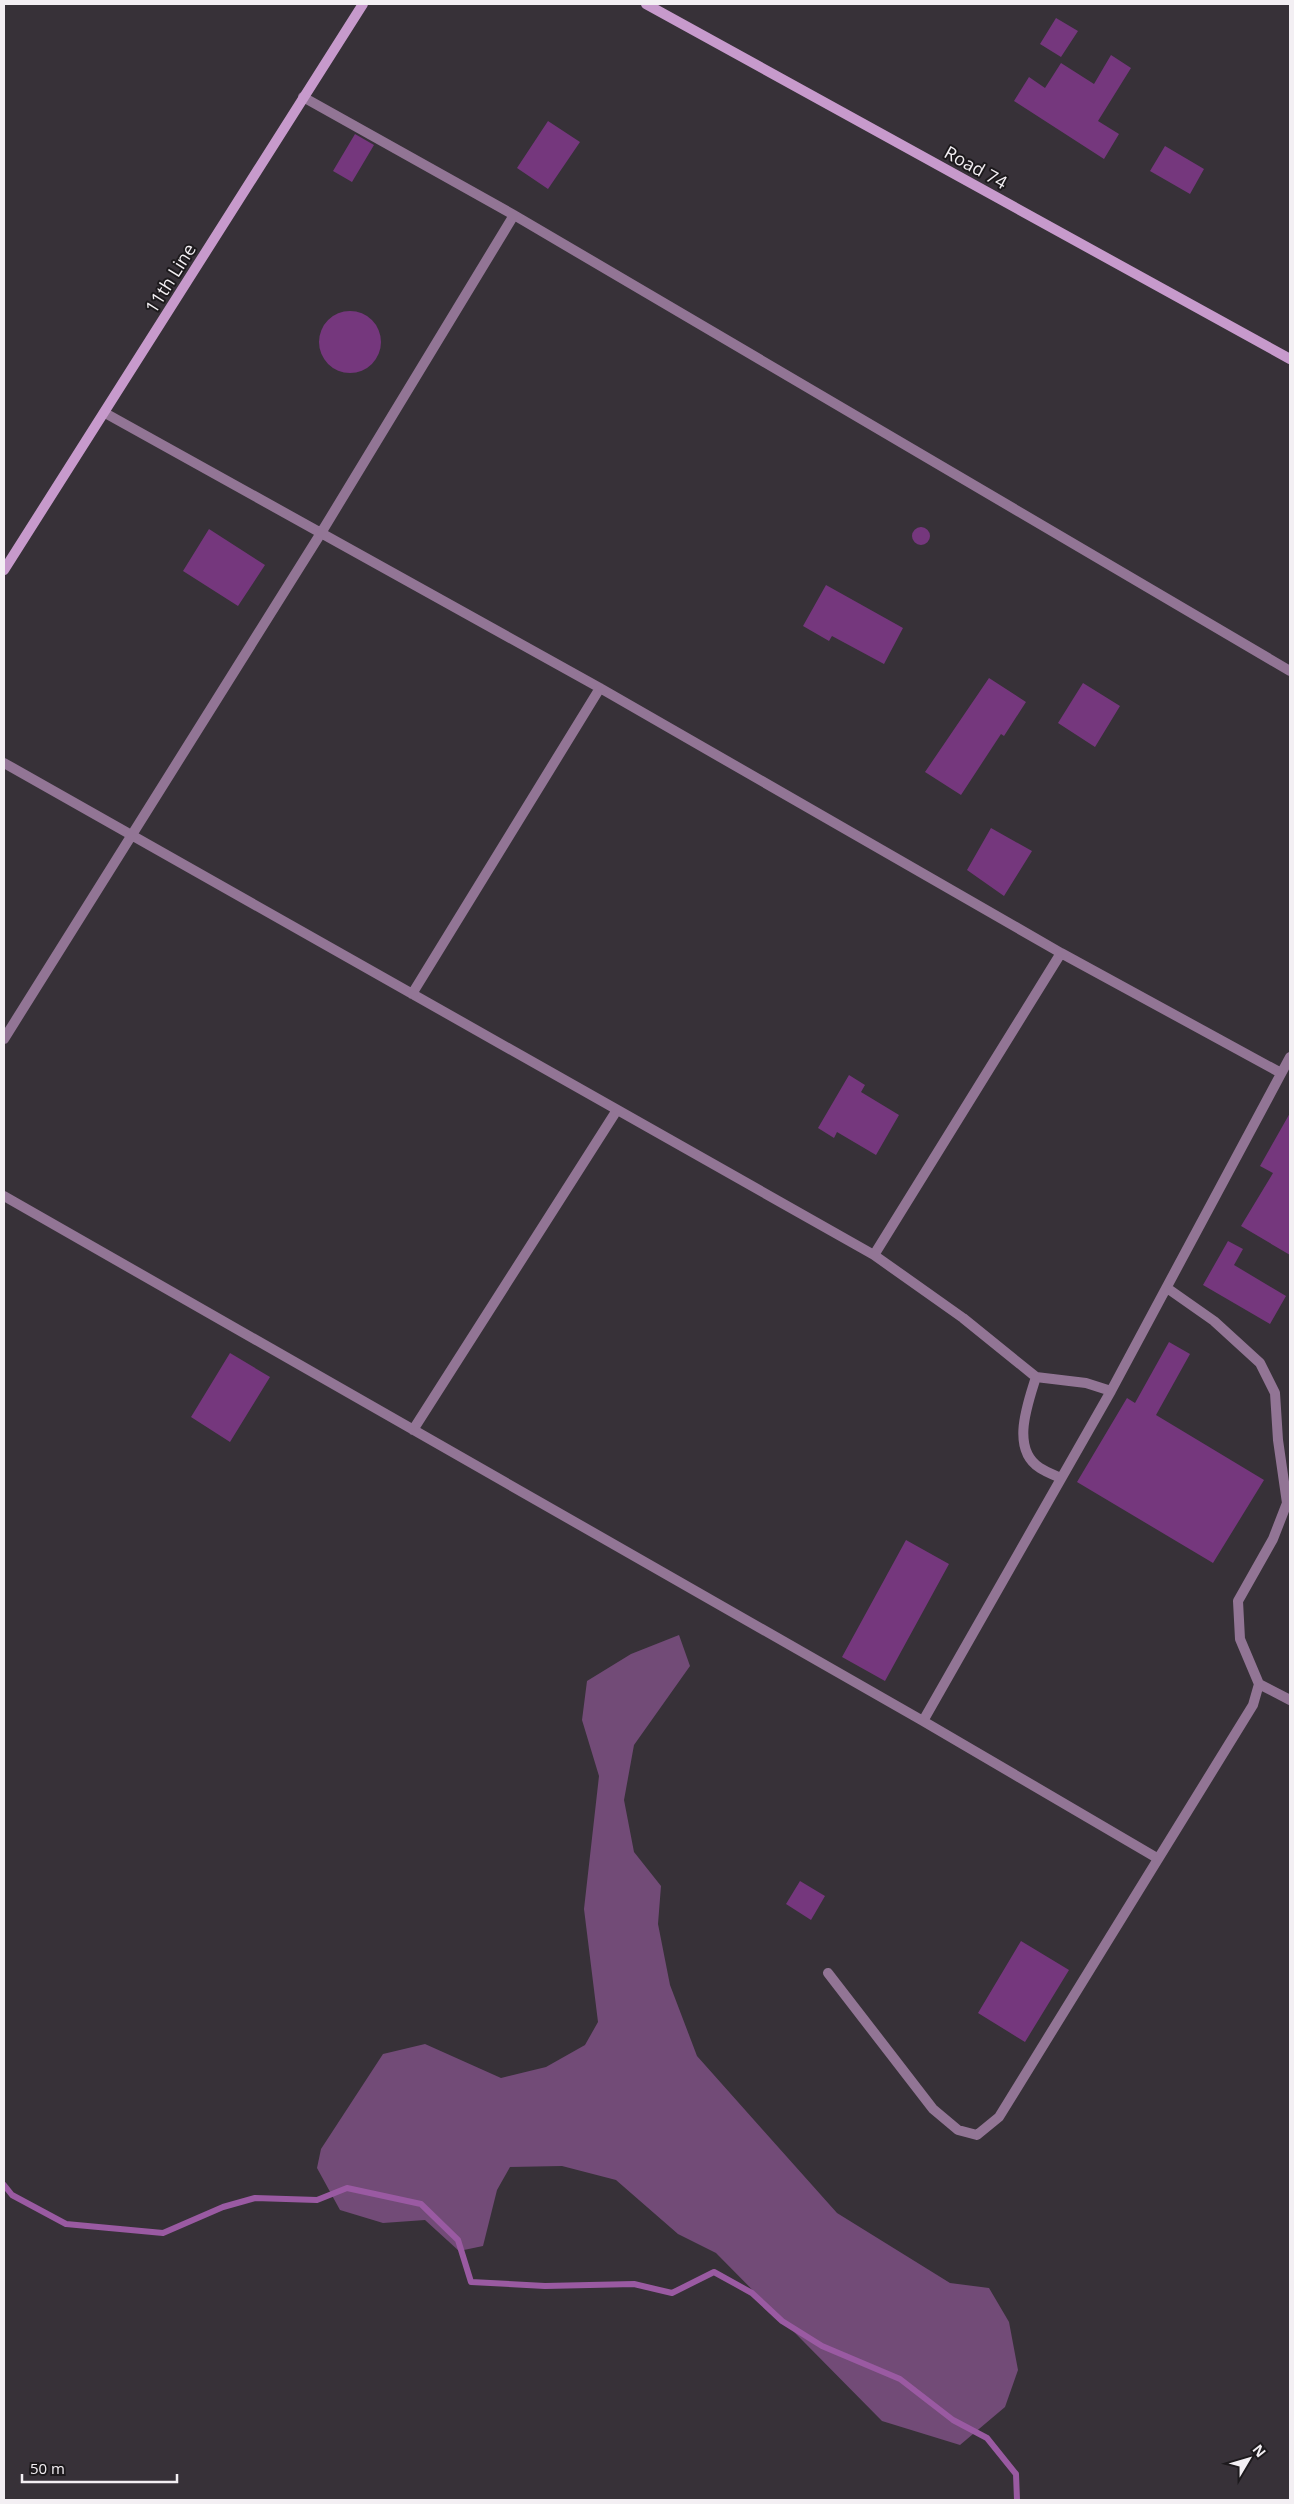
<svg xmlns="http://www.w3.org/2000/svg" width="1294" height="2504" font-family="'Open Sans',sans-serif">
	<rect width="100%" height="100%" fill="#373138"/>
	<path fill="#724b77" d="M 679,1635 L 690,1666 L 634,1745 L 624,1800 L 634,1852 L 661,1886 L 658,1924 L 670,1985 L 697,2056 L 837,2213 L 950,2283 L 989,2288 L 1009,2322 L 1018,2370 L 1005,2407 L 960,2445 L 882,2421 L 716,2253 L 678,2234 L 616,2180 L 562,2166 L 510,2167 L 497,2190 L 483,2246 L 459,2251 L 425,2220 L 383,2223 L 340,2210 L 317,2168 L 321,2149 L 383,2054 L 425,2044 L 501,2078 L 546,2067 L 585,2045 L 598,2022 L 584,1909 L 599,1776 L 582,1720 L 587,1681 L 631,1654 Z"/>
	<g fill="none" stroke-linecap="round" stroke-linejoin="round">
		<path stroke="#9a5aa2" stroke-width="6" d="M 4,2185 L 12,2195 L 66,2224 L 163,2233 L 223,2207 L 255,2198 L 317,2200 L 347,2188 L 421,2204 L 458,2240 L 471,2282 L 545,2286 L 634,2284 L 672,2293 L 714,2272 L 752,2293 L 782,2321 L 822,2346 L 900,2379 L 953,2420 L 987,2438 L 1016,2474 L 1017,2500"/>
	</g>
	<path fill="#75377d" d="M 1056,18 L 1078,31 L 1061,57 L 1040,44 Z
		M 1111,55 L 1131,68 L 1098,121 L 1119,134 L 1104,159 L 1014,101 L 1029,77 L 1045,88 L 1061,63 L 1094,84 Z
		M 548,121 L 580,142 L 548,189 L 517,168 Z
		M 355,134 L 374,145 L 352,182 L 333,171 Z
		M 1165,146 L 1204,169 L 1190,194 L 1150,171 Z
		M319 342a31 31 0 1 1 62 0a31 31 0 1 1-62 0Z
		M912 536a9 9 0 1 1 18 0a9 9 0 1 1-18 0Z
		M 209,529 L 265,565 L 238,606 L 183,571 Z
		M 826,585 L 903,628 L 884,664 L 832,636 L 829,641 L 803,626 Z
		M 989,678 L 1026,702 L 1004,736 L 1001,734 L 961,795 L 925,772 Z
		M 1083,683 L 1120,706 L 1095,747 L 1058,723 Z
		M 991,828 L 1032,851 L 1004,896 L 967,870 Z
		M 849,1075 L 865,1085 L 861,1092 L 899,1115 L 876,1155 L 837,1132 L 834,1138 L 818,1128 Z
		M 1290,1113 L 1290,1255 L 1241,1226 L 1273,1173 L 1260,1166 Z
		M 1228,1241 L 1243,1249 L 1234,1265 L 1286,1296 L 1270,1324 L 1203,1285 Z
		M 1169,1342 L 1190,1354 L 1156,1415 L 1264,1480 L 1213,1563 L 1077,1482 L 1127,1398 L 1135,1403 Z
		M 230,1353 L 270,1377 L 230,1442 L 191,1417 Z
		M 906,1540 L 949,1564 L 885,1681 L 842,1657 Z
		M 800,1881 L 825,1896 L 811,1920 L 786,1904 Z
		M 1021,1941 L 1069,1970 L 1025,2042 L 978,2013 Z"/>
	<g fill="none" stroke-linecap="round" stroke-linejoin="round">
		<path stroke="#927595" stroke-width="10" d="M 303,97 L 514,215 L 1290,671
			M 105,413 L 600,688 L 1061,953 L 1281,1073
			M 4,763 L 874,1255 L 963,1318 L 1036,1377 C 1028,1403 1010,1449 1040,1468 C 1046,1472 1054,1475 1061,1478
			M 412,994 L 600,688
			M 4,1039 L 321,533 L 514,215
			M 4,1196 L 923,1721 L 1111,1391 L 1290,1057
			M 874,1255 L 1061,953
			M 1036,1377 L 1086,1383 L 1111,1391
			M 413,1430 L 617,1110
			M 1259,1684 L 1290,1700
			M 923,1721 L 1157,1858
			M 828,1973 L 933,2109 L 958,2130 L 977,2135 L 999,2117 L 1253,1705 L 1259,1684 L 1240,1639 L 1238,1601 L 1273,1539 L 1287,1503 L 1278,1440 L 1275,1393 L 1260,1363 L 1214,1321 L 1167,1288"/>
		<path stroke="#c79acc" stroke-width="10" d="M 646,4 L 1290,359
			M 4,570 L 363,4"/>
	</g>
	<g text-anchor="middle" dominant-baseline="central" stroke-width="4" stroke-linejoin="round" paint-order="stroke">
		<g font-size="18" fill="#f3eff3" stroke="#1d1a1d">
			<text transform="translate(976 167) rotate(29)">Road 74</text>
			<text transform="translate(170 278) rotate(-58)">11th Line</text>
		</g>
	</g>
	<rect width="1294" height="2504" fill="none" stroke="#f3eff3" stroke-width="10"/>
	<g transform="translate(1249 2459) rotate(52)" stroke="#1d1a1d" stroke-width="4" paint-order="stroke">
	<path d="M0-4L9 19L0 12L-9 19Z" fill="#f3eff3"/>
	<text y="-8" font-size="14" font-weight="bold" text-anchor="middle" fill="#f3eff3">N</text>
	</g>
	<path d="M22 2474v8h155v-8" fill="none" stroke="#f3eff3" stroke-width="2.5"/>
	<text x="30" y="2474" font-size="15" fill="#f3eff3" stroke="#1d1a1d" stroke-width="4" paint-order="stroke">50 m</text>
</svg>
